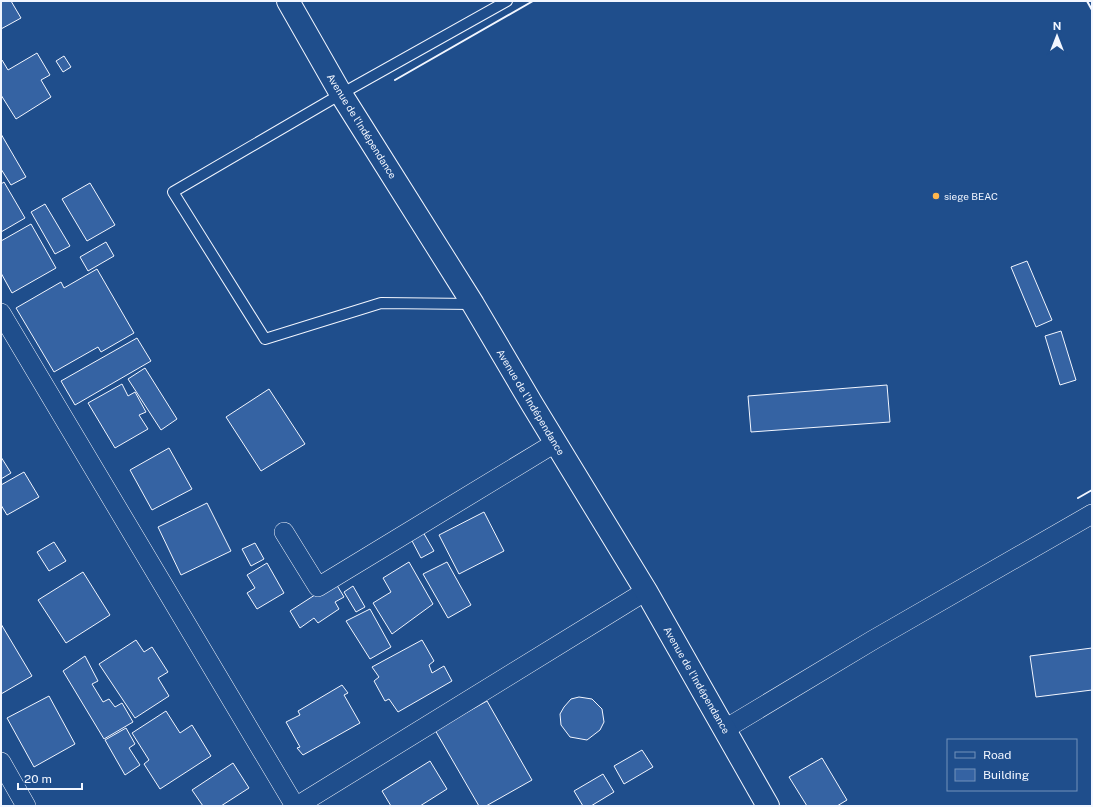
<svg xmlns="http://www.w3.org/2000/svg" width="1093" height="807" font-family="'Public Sans',sans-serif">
	<rect width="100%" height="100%" fill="#1f4e8c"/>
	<path fill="#3563a3" stroke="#f2f6ff" d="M 1,1 L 11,1 L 21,18 L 1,29 Z
		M 37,53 L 50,75 L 41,80 L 51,97 L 16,119 L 1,95 L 1,60 L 2,60 L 8,70 Z
		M 64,56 L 71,67 L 63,72 L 56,61 Z
		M 1,134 L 26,177 L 11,185 L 1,169 Z
		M 4,182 L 25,218 L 1,232 L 1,184 Z
		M 90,183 L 115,225 L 87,241 L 62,199 Z
		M 45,204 L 70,246 L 55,254 L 31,212 Z
		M 31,224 L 56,268 L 12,293 L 1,273 L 1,241 Z
		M 106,242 L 114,256 L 88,271 L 80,257 Z
		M 1027,261 L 1052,320 L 1036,327 L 1011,267 Z
		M 97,269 L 134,333 L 101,352 L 98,347 L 54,372 L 16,308 L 61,282 L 64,288 Z
		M 1061,331 L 1076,380 L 1060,385 L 1045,336 Z
		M 137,338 L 151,361 L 75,405 L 61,381 Z
		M 145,368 L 177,419 L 161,430 L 128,379 Z
		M 122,384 L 128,396 L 135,392 L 146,412 L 139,415 L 148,429 L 115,448 L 88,403 Z
		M 887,385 L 890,422 L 751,432 L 748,396 Z
		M 269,389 L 305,444 L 261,471 L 226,417 Z
		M 169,448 L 192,489 L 152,510 L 130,470 Z
		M 1,457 L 11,473 L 1,479 Z
		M 24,472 L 39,497 L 7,515 L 1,505 L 1,485 Z
		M 207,503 L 231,551 L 181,575 L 158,527 Z
		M 484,512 L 504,551 L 459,574 L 439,535 Z
		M 423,532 L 434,551 L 421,558 L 411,539 Z
		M 54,542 L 66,561 L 49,571 L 37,552 Z
		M 255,543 L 264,559 L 251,566 L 242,549 Z
		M 409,562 L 433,604 L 392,634 L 373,603 L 391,592 L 383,578 Z
		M 447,562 L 471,605 L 448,618 L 423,574 Z
		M 267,563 L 284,593 L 257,609 L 247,593 L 255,588 L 247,575 Z
		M 83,572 L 110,615 L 66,643 L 38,600 Z
		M 335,582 L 344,597 L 335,602 L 339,609 L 318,623 L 314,618 L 300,628 L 290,611 Z
		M 353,586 L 365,607 L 356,612 L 344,592 Z
		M 370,609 L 391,647 L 370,659 L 346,621 Z
		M 1,624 L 32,676 L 1,694 Z
		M 136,640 L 144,652 L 152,647 L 168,672 L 158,678 L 169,696 L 135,718 L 99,664 Z
		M 422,640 L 434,661 L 429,665 L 432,673 L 444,666 L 452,681 L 398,712 L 389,699 L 385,701 L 374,681 L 379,677 L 372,667 Z
		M 1092,648 L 1092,690 L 1036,697 L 1030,656 Z
		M 85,656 L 98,681 L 92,684 L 103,702 L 109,699 L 115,707 L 122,703 L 133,722 L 104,739 L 63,671 Z
		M 342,685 L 348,693 L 344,695 L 360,723 L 303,755 L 297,748 L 300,747 L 286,722 L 300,715 L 298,711 Z
		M 49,696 L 75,744 L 34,767 L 7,718 Z
		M 579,697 L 592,699 L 602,709 L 604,722 L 600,730 L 587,740 L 570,737 L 561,725 L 560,714 L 564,707 L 571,699 Z
		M 487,701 L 532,780 L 486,806 L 479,806 L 435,730 Z
		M 166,711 L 180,733 L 192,725 L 211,756 L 160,789 L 144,764 L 149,760 L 132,733 Z
		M 126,728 L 135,744 L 129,748 L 140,765 L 125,775 L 105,740 Z
		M 642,750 L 653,767 L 624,784 L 614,766 Z
		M 822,758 L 847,800 L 837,806 L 807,806 L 789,777 Z
		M 430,761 L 447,789 L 420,806 L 391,806 L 382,791 Z
		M 233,763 L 249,788 L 221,806 L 203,806 L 192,790 Z
		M 603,774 L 614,792 L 591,806 L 583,806 L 574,791 Z"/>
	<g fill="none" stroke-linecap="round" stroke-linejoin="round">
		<g stroke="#f2f6ff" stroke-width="12">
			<path id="service" d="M 473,304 L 381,303 L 265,339 L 173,192 L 341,94 L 507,1"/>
		</g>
		<g stroke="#f2f6ff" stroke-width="20">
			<path id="minor" d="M 1,313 L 295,806
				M 284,532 L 318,587 L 555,443
				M 725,729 L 873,640 L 1092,514
				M 1,762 L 26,806
				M 297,806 L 646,591"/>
		</g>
		<g stroke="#f2f6ff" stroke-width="24">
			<path id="primary" d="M 288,1 L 341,94 L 473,304 L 532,404 L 646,591 L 768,806"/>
		</g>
		<use href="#service" stroke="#1f4e8c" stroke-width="10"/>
		<use href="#minor" stroke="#1f4e8c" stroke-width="19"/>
		<use href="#primary" stroke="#1f4e8c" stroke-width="22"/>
		<path stroke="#f2f6ff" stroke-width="2" d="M 1087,1 L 1092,10
			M 395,80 L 533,1
			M 1078,498 L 1092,490"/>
	</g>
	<circle fill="#ffb74d" stroke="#1f4e8c" stroke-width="1.5" cx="936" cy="196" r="4"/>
	<g text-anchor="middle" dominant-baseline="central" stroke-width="3" stroke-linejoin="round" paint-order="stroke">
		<g font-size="10" fill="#f2f6ff" stroke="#1f4e8c">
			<text transform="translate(362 126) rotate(58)">Avenue de l'Indépendance</text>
			<text transform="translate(531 402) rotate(59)">Avenue de l'Indépendance</text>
			<text transform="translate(697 680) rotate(60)">Avenue de l'Indépendance</text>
		</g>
		<g font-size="10" fill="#f2f6ff" stroke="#1f4e8c" text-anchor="start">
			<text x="944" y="196">siege BEAC</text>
		</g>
	</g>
	<rect width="1093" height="807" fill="none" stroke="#f2f6ff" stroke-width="4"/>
	<rect x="947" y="739" width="130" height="52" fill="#1f4e8c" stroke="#7391ba"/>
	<rect x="955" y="752" width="20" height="6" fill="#1f4e8c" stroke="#7391ba"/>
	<text x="983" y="759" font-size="12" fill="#f2f6ff">Road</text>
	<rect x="955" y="769" width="20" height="12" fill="#3563a3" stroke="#7391ba"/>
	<text x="983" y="779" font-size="12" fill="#f2f6ff">Building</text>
	<g transform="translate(1057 36)" stroke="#1f4e8c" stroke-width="3" paint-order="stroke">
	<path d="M0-3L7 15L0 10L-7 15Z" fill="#f2f6ff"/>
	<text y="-6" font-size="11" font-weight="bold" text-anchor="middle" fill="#f2f6ff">N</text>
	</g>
	<path d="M18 783v6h64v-6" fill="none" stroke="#f2f6ff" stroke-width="2"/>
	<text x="24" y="783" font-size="12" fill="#f2f6ff" stroke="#1f4e8c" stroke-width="3" paint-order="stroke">20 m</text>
</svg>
